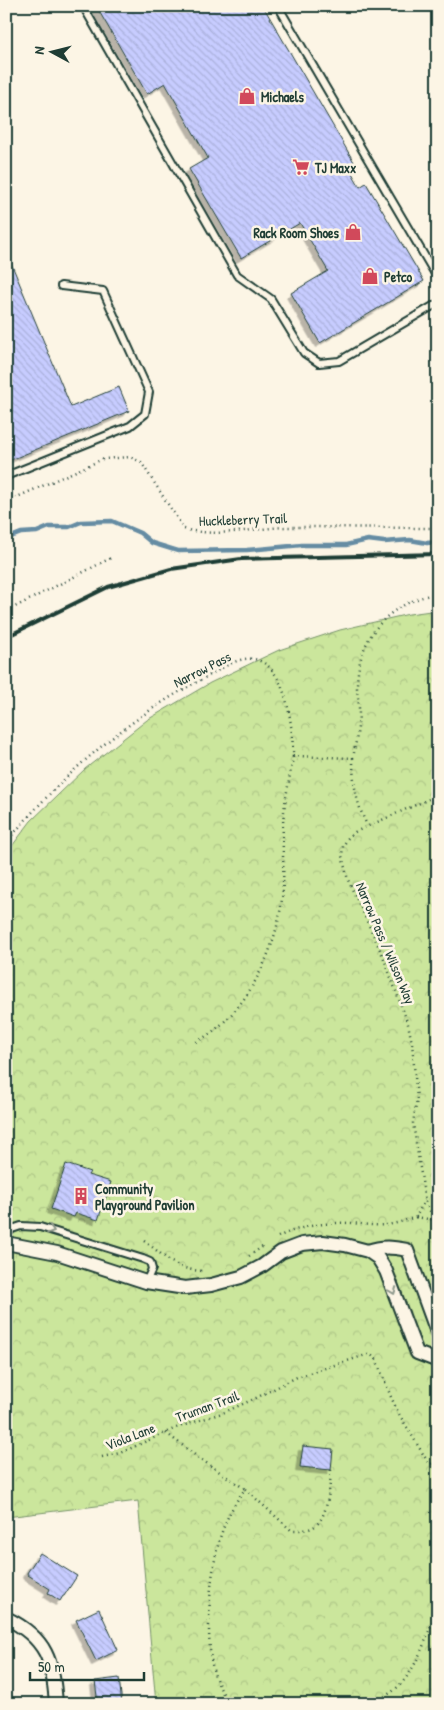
<svg xmlns="http://www.w3.org/2000/svg" width="444" height="1710" font-family="'Patrick Hand',sans-serif">
	<defs>
		<pattern id="forest-crowns" width="20" height="18" patternUnits="userSpaceOnUse" patternTransform="scale(1.25)"><rect width="20" height="18" fill="#cbe69c"/><path d="M2 6a3 3 0 1 1 6 0M12 15a3 3 0 1 1 6 0" fill="none" stroke="#aec687"/></pattern>
		<pattern id="building-back-hatch" width="6" height="6" patternUnits="userSpaceOnUse" patternTransform="scale(1.25)"><rect width="6" height="6" fill="#c7ccff"/><path d="M-1 5l2 2M0 0l6 6M5-1l2 2" fill="none" stroke="#aab0db"/></pattern>
		<filter id="shadow"><feDropShadow dx="-4.5" dy="4.5" stdDeviation="0" flood-color="#0004"/></filter>
	</defs>
	<rect width="100%" height="100%" fill="#fcf5e5"/>
	<filter id="ink" filterUnits="userSpaceOnUse"><feTurbulence type="fractalNoise" baseFrequency=".02" numOctaves="2"/><feDisplacementMap in="SourceGraphic" scale="10" xChannelSelector="R" yChannelSelector="G"/><feConvolveMatrix kernelMatrix="1 2 1 2 8 2 1 2 1" color-interpolation-filters="sRGB"/></filter>
	<g filter="url(#ink)">
		<path fill="url(#forest-crowns)" stroke="#759268" d="M 438,610 L 438,1704 L 156,1704 L 138,1501 L 6,1517 L 6,854 L 31,821 L 85,769 L 147,720 L 210,683 L 279,650 L 340,630 L 409,614 Z"/>
		<g fill="none" stroke-linecap="round" stroke-linejoin="round">
			<path stroke="#658ca3" stroke-width="4.5" d="M 6,539 L 21,533 L 37,532 L 49,527 L 69,527 L 81,522 L 112,521 L 140,533 L 152,543 L 178,551 L 247,550 L 302,545 L 346,545 L 368,540 L 384,542 L 410,540 L 427,543 L 438,542"/>
		</g>
		<path fill="url(#building-back-hatch)" stroke="#1f3d34" filter="url(#shadow)" d="M 96,6 L 263,6 L 354,162 L 348,166 L 360,187 L 366,183 L 424,281 L 320,343 L 291,293 L 328,271 L 300,223 L 241,258 L 189,169 L 208,158 L 165,83 L 147,94 Z
			M 6,251 L 71,407 L 119,387 L 129,411 L 6,462 Z
			M 66,1164 L 90,1172 L 88,1175 L 111,1182 L 98,1220 L 76,1213 L 74,1217 L 51,1209 Z
			M 303,1446 L 333,1449 L 331,1470 L 300,1467 Z
			M 40,1553 L 77,1576 L 64,1596 L 63,1596 L 60,1601 L 48,1593 L 50,1589 L 28,1575 L 27,1573 Z
			M 99,1609 L 118,1650 L 96,1661 L 76,1620 Z
			M 119,1678 L 122,1704 L 98,1704 L 95,1681 Z"/>
		<g fill="none" stroke-linecap="round" stroke-linejoin="round">
			<g stroke="#1f3d34" stroke-width="10">
				<path id="service" d="M 83,6 L 237,275 L 271,299 L 304,353 L 319,363 L 339,361 L 438,303
					M 278,6 L 438,279
					M 6,476 L 130,426 L 145,414 L 149,392 L 103,291 L 61,286
					M 6,1235 L 12,1229 L 21,1226 L 40,1227 L 143,1259 L 150,1262 L 152,1269 L 146,1282"/>
			</g>
			<g stroke="#1f3d34" stroke-width="16">
				<path id="minor" d="M 6,1243 L 57,1253 L 146,1282 L 185,1288 L 211,1285 L 241,1277 L 262,1266 L 281,1252 L 302,1244 L 323,1242 L 345,1245 L 368,1251 L 378,1258 L 386,1271 L 417,1353 L 438,1361
					M 368,1251 C 382,1246 392,1247 407,1250 L 438,1335
					M 6,1618 C 47,1638 53,1661 56,1704"/>
			</g>
			<path stroke="#1f3d34" stroke-width="2.5" stroke-dasharray="1 4" stroke-linecap="butt" d="M 6,502 L 103,459 L 130,457 L 141,462 L 184,529 C 218,538 253,528 287,527 C 337,527 388,528 438,528
				M 6,608 L 13,608 L 111,558
				M 353,758 C 356,742 359,726 359,709 C 359,701 357,694 357,686 C 358,635 389,603 438,593
				M 438,795 L 355,832 L 348,838 L 343,846 L 342,856 L 348,880 L 383,956 L 408,1024 L 412,1043 L 417,1099 L 413,1123 L 425,1200 L 434,1220 L 438,1225
				M 6,843 C 62,774 130,716 210,675 C 225,667 244,652 262,662 C 288,675 293,731 293,756 L 353,758 C 353,783 356,803 367,825
				M 196,1042 C 249,1015 281,942 283,885 C 284,865 282,844 283,824 C 284,801 290,779 293,756
				M 416,1217 L 434,1220
				M 278,1237 C 300,1226 326,1222 351,1223 C 362,1224 374,1226 386,1225 C 396,1224 406,1220 416,1217 L 425,1200
				M 144,1241 C 166,1256 172,1269 202,1271
				M 249,1256 L 265,1245
				M 166,1433 L 199,1458 L 245,1489 C 236,1501 228,1515 223,1529 C 210,1563 204,1638 214,1673 C 217,1683 223,1694 229,1704
				M 102,1457 L 120,1453 L 176,1428 L 225,1412 L 256,1398 L 297,1377 L 366,1355 L 371,1355 L 376,1359 L 391,1397 L 399,1414 L 429,1464 C 443,1462 435,1448 435,1438 C 435,1434 436,1429 438,1426
				M 245,1489 L 291,1530 C 299,1530 308,1531 315,1526 C 328,1517 330,1485 331,1470
				M 335,1704 C 348,1703 362,1703 374,1700 C 413,1691 425,1639 438,1607"/>
			<use href="#service" stroke="#fcf5e5" stroke-width="6"/>
			<use href="#minor" stroke="#fcf5e5" stroke-width="12"/>
			<path stroke="#1f3d34" stroke-width="4" d="M 6,637 L 108,587 L 171,569 L 241,559 L 438,554"/>
		</g>
		<defs><path id="oneway-chevron" d="M-2-3.5L2.5 0L-2 3.5" fill="none" stroke-width="1.6" stroke-linecap="round" stroke-linejoin="round" transform="scale(1.25)"/></defs>
		<g stroke="#8e998c">
			<use href="#oneway-chevron" transform="translate(51 1230) rotate(18)"/>
			<use href="#oneway-chevron" transform="translate(393 1291) rotate(69)"/>
		</g>
	</g>
	<defs>
		<g id="shop-bare" transform="scale(1.35)"><path d="M-5-2.5h2.3a2.7 3.5 0 0 1 5.4 0H5L5.5 6h-11ZM-1.5-2.5h3a1.5 2.3 0 0 0-3 0Z" fill="#d1495b" stroke="#fcf5e5" stroke-width="2.5" paint-order="stroke"/></g>
		<g id="supermarket-bare" transform="scale(1.35)"><path d="M-6-5.5h2.5l.6 2H6L4.5 2H-2.5L-4.4-4H-6ZM-1.5 3.2a1.3 1.3 0 1 0 .1 0ZM3 3.2a1.3 1.3 0 1 0 .1 0Z" fill="#d1495b" stroke="#fcf5e5" stroke-width="2.5" paint-order="stroke"/></g>
		<g id="building-bare" transform="scale(1.35)"><path d="M-4-6H4V6H1V3H-1V6H-4ZM-2.5-4.3h1.7v1.8h-1.7ZM.8-4.3h1.7v1.8H.8ZM-2.5-1h1.7V.8h-1.7ZM.8-1h1.7V.8H.8Z" fill="#d1495b" stroke="#fcf5e5" stroke-width="2.5" paint-order="stroke"/></g>
	</defs>
	<g fill-rule="evenodd">
		<use href="#shop-bare" x="247" y="96"/>
		<use href="#supermarket-bare" x="301" y="167"/>
		<use href="#shop-bare" x="353" y="232"/>
		<use href="#shop-bare" x="370" y="276"/>
		<use href="#building-bare" x="81" y="1196"/>
	</g>
	<g text-anchor="middle" dominant-baseline="central" stroke-width="5" stroke-linejoin="round" paint-order="stroke">
		<g font-size="14" font-weight="bold" fill="#1f3d34" stroke="#fcf5e5" text-anchor="start">
			<text x="261" y="96">Michaels</text>
			<text x="315" y="167">TJ Maxx</text>
			<text x="339" y="232" text-anchor="end">Rack Room Shoes</text>
			<text x="384" y="276">Petco</text>
			<text x="95" y="1188">Community<tspan x="95" dy="16">Playground Pavilion</tspan></text>
		</g>
		<g font-size="14" fill="#1f3d34" stroke="#fcf5e5">
			<text transform="translate(243 519) rotate(-2)">Huckleberry Trail</text>
			<text transform="translate(202 669) rotate(-27)">Narrow Pass</text>
			<text transform="translate(386 943) rotate(67)">Narrow Pass / Wilson Way</text>
			<text transform="translate(207 1406) rotate(-20)">Truman Trail</text>
			<text transform="translate(130 1436) rotate(-21)">Viola Lane</text>
		</g>
	</g>
	<rect width="444" height="1710" fill="none" stroke="#fcf5e5" stroke-width="25"/>
	<rect x="12" y="12" width="419" height="1685" fill="none" stroke="#1f3d34" stroke-width="2" filter="url(#ink)"/>
	<g transform="translate(52 52) rotate(277)" stroke="#fcf5e5" stroke-width="4" paint-order="stroke">
	<path d="M0-4L9 19L0 12L-9 19Z" fill="#1f3d34"/>
	<text y="-8" font-size="14" font-weight="bold" text-anchor="middle" fill="#1f3d34">N</text>
	</g>
	<path d="M30 1672v8h114v-8" fill="none" stroke="#1f3d34" stroke-width="2.5"/>
	<text x="38" y="1672" font-size="15" fill="#1f3d34" stroke="#fcf5e5" stroke-width="4" paint-order="stroke">50 m</text>
</svg>
